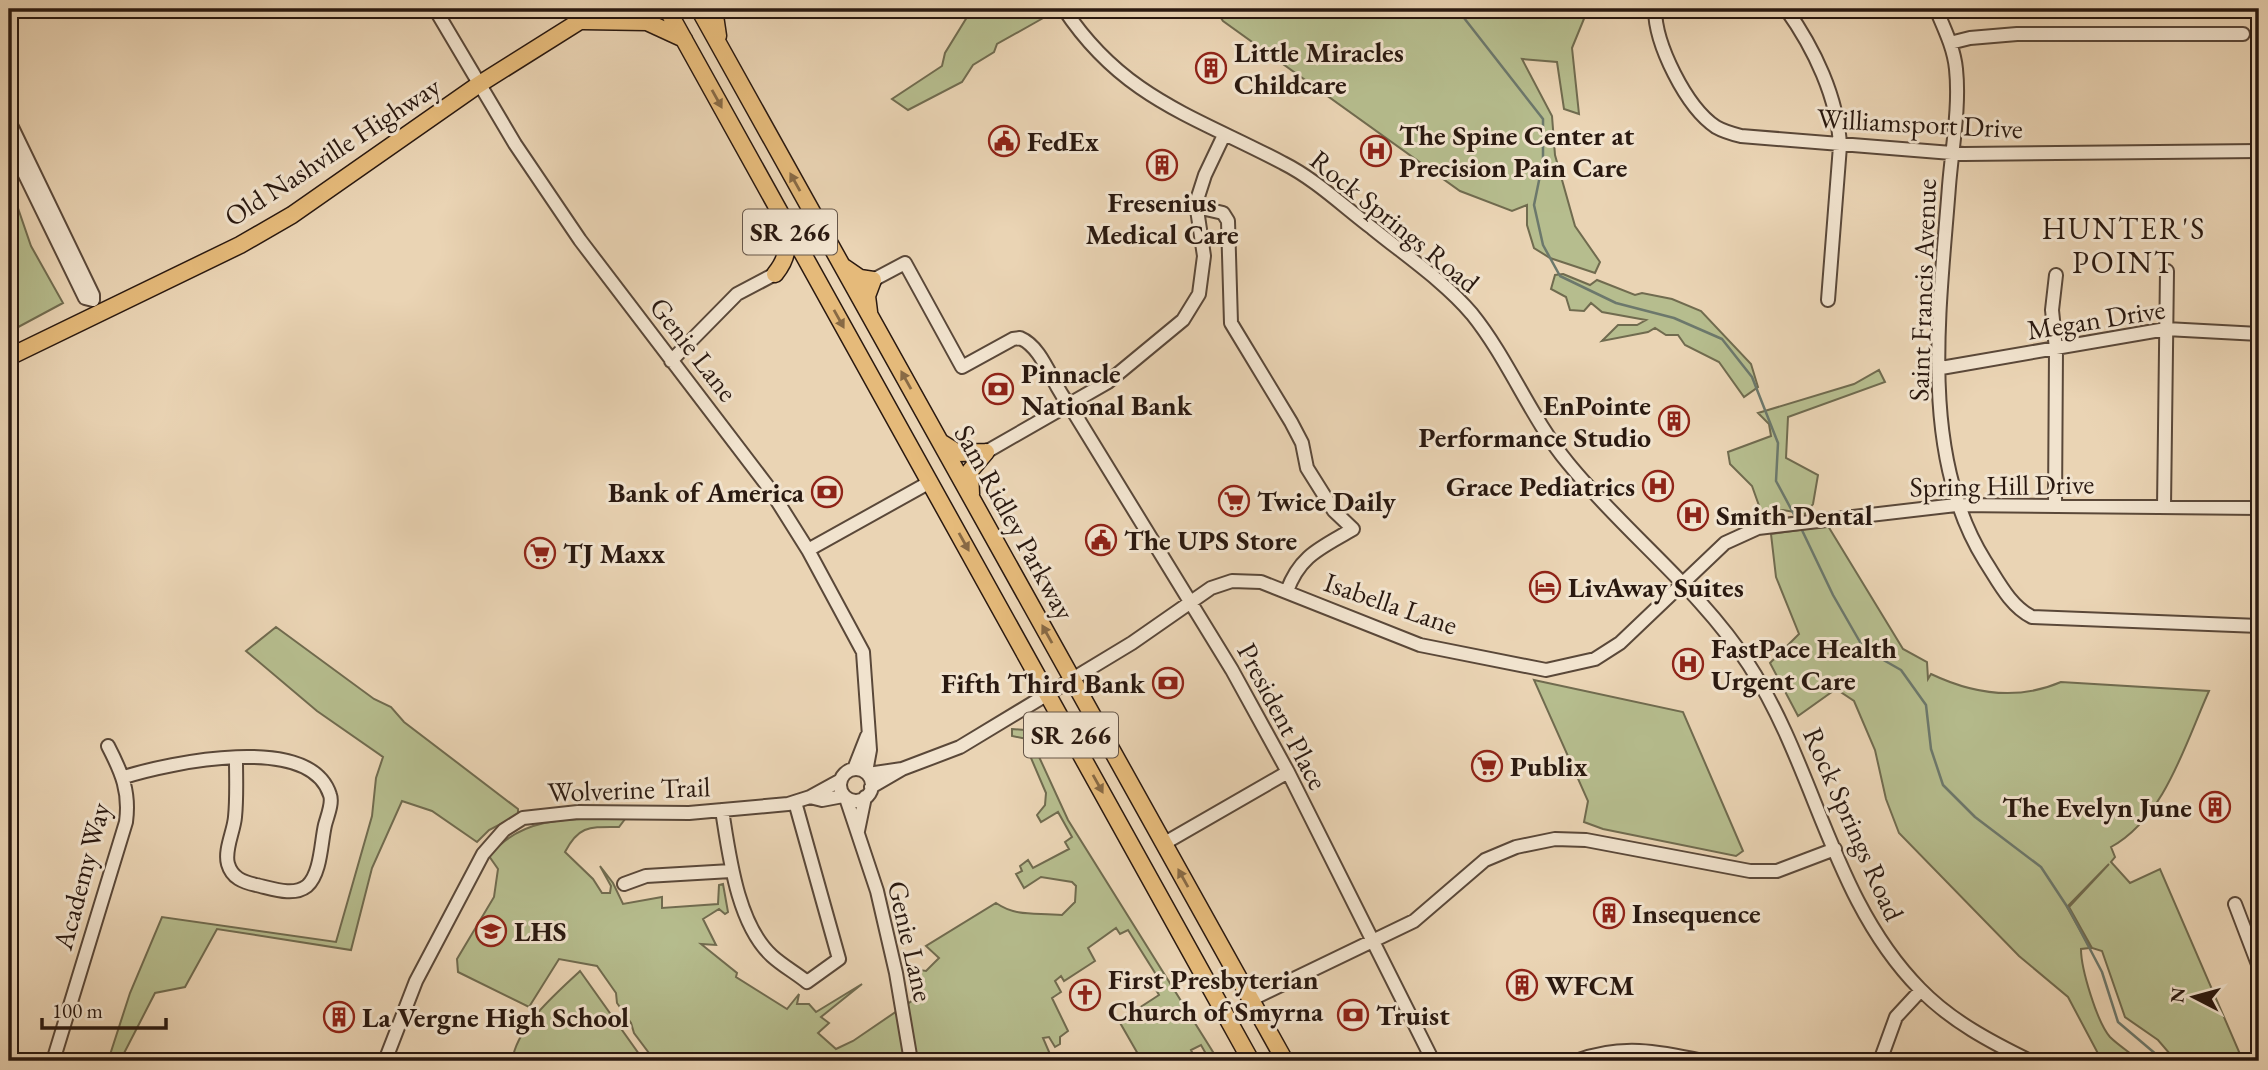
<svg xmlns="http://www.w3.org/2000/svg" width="2268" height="1070" font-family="'EB Garamond',serif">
	<rect width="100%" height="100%" fill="#ead4b4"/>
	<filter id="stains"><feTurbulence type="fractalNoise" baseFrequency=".00286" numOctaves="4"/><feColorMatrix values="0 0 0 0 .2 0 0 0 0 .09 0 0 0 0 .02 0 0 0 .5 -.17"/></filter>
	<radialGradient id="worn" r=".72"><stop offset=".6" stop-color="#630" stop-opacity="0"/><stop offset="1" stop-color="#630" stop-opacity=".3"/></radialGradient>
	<path fill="#b6bd8e" stroke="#706b4f" stroke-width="2" d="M 972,9 L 1040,9 L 1045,17 L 997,44 L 994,52 L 973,65 L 962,82 L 908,110 L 892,99 L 942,66 L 945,53 Z
		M 1215,9 L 1588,9 L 1572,48 L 1579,114 L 1564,109 L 1557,62 L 1522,59 L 1552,116 L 1555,155 L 1575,226 L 1600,262 L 1595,273 L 1550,258 L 1534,248 L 1527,225 L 1527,205 L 1512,211 L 1460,191 L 1223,21 Z
		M 9,182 L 31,246 L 63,303 L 9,332 Z
		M 1563,274 L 1590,285 L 1597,280 L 1635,295 L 1642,293 L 1672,299 L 1701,311 L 1751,364 L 1758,387 L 1744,397 L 1719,362 L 1685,345 L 1678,335 L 1666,335 L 1655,328 L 1648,332 L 1602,341 L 1618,325 L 1637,325 L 1646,320 L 1602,312 L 1591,303 L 1584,311 L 1570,310 L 1566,297 L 1551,289 L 1555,275 Z
		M 1879,370 L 1885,382 L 1788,417 L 1786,458 L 1818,475 L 1813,504 L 1805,514 L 1783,510 L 1762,514 L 1752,486 L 1730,464 L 1728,452 L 1771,436 L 1769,424 L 1758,413 L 1854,384 Z
		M 1828,526 L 1903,649 L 1927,662 L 1928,679 L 1931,674 C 1973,694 2017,701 2061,682 L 2209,691 C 2185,744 2165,817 2111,847 L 2115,857 L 2111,862 L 2130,883 L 2160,869 L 2243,1061 L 2176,1061 L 2158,1040 L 2125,1017 L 2102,951 L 2092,948 L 2069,907 L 2109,864 L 2067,907 L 2090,948 L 2081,949 C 2081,969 2097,1022 2110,1037 C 2119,1046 2131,1053 2140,1061 L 2102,1061 L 2068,997 L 2019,956 L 1899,833 L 1886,799 L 1875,750 L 1854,701 L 1836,689 L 1798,716 L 1770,663 L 1799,634 L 1776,577 L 1771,534 Z
		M 276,627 L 374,699 L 391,707 L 404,722 L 518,809 L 518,815 L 489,830 L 477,842 L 432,811 L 402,801 L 372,868 L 351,950 L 217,929 L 185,987 L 155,993 L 120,1061 L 108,1061 L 130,993 L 162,917 L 336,942 L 372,816 L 376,778 L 383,757 L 317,711 L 246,651 Z
		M 1534,680 L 1683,712 L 1743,851 L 1736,856 L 1603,829 L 1584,822 L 1588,801 Z
		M 1012,729 L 1025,730 L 1029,735 L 1068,820 L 1218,1060 L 1210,1061 L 1201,1045 L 1191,1050 L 1196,1061 L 1142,1061 L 1119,1021 L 1159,995 L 1155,988 L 1162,984 L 1128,930 L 1120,934 L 1116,928 L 1088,948 L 1095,961 L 1064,981 L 1061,976 L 1055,981 L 1061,992 L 1052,998 L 1068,1031 L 1060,1037 L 1060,1044 L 1055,1047 L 1049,1037 L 1043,1038 L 1053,1061 L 655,1061 L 634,1033 L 631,1023 L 617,1003 L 616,993 L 597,966 L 559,959 L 529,1007 L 458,972 L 457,959 L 494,897 L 498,869 L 489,856 C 524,814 574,819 625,819 L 619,827 C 590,827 579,825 565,852 L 593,879 L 602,893 L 610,893 L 611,886 L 600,866 L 613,883 L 623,904 L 662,897 L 662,908 L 718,904 L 719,885 L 723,884 L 728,912 L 725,914 L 719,909 L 703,919 L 716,945 L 701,944 L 737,973 L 736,977 L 787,1009 L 799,994 L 797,1004 L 809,1004 L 816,1012 L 862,984 L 821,1017 L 829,1023 L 818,1033 L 836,1049 L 853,1041 L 916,998 L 919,990 L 910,976 L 914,969 L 926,971 L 939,958 L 926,946 L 996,903 C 1018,918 1037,912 1062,915 L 1075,902 L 1076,886 L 1072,882 L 1041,877 L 1024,888 L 1016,874 L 1022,871 L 1020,866 L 1028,860 L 1033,868 L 1069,849 L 1065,842 L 1072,837 L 1058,812 L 1041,822 L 1037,815 L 1045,805 L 1046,793 L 1025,744 L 1027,739 L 1012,736 Z
		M 580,971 L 644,1061 L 512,1061 C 517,1026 556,994 580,971 Z"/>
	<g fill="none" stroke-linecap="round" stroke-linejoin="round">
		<path stroke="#6c786c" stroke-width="2.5" d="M 1457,9 L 1543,119 L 1543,161 L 1534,205 L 1543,245 L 1560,276 L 1616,303 L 1674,318 L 1722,339 L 1752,377 L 1778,443 L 1776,481 L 1797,520
			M 1800,526 L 1833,595 L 1864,649 L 1901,670 L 1926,705 L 1931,749 L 1943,785 L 1975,817 L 2041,867 L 2070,911 L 2102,972 L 2118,1022 L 2164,1061"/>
		<g stroke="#5a4839" stroke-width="16">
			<path id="minor" d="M 435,9 L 515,144 L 580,240 L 769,488 L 808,550 L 863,652 L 870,750 L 866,772
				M 1064,9 C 1123,98 1194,116 1283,163 C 1315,179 1343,206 1372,228 C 1405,255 1444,281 1472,314 C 1509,360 1530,417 1568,463 C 1625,533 1700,589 1749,665 C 1816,768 1832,900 1920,989 C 1951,1021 1991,1042 2030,1061
				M 1655,9 C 1655,44 1686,107 1716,127 C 1723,131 1733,134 1741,136 L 1964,154 L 2259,151
				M 1786,9 C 1814,48 1838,98 1840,146 L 1828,300
				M 1936,9 C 1944,28 1954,48 1956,69 C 1960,107 1952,148 1949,186 C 1940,307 1918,454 1985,561 C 1998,581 2010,606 2032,617 L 2259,626
				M 1950,43 L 1970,38 L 2017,34 L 2243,34
				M 9,121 L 93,295 L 93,300
				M 9,142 L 85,298 L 93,300
				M 1197,207 L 1223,213 L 1228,221 L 1231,323 L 1291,422 L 1302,443 L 1307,468 L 1334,511 L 1353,529 C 1321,548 1300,555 1287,591
				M 873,280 L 905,263 L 962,367 L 1013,339 L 1020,338 C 1044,348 1052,386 1070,406 L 1232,670 L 1288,772 L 1433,1061
				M 671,361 L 737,294 L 775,274
				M 1941,368 L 2166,329 L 2259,334
				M 986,452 L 1108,382 L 1183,320 L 1199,294 L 1204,256 L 1196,203 L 1205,175 L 1224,135
				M 2055,506 L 2056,349 L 2052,310 L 2056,275
				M 2164,507 L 2167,271
				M 808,550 L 930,482
				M 854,769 L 867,736
				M840 785a16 16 0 1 1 32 0a16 16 0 1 1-32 0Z
				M 868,774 L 902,769 L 960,747 L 1132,643 L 1211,588 L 1232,581 L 1261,582 L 1420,645 L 1546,670 L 1595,659 L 1620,643 L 1725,543 L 1758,528 L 1956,505 L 2259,508
				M 124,777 C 169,763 310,732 330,795 C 333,803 327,817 325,825 C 321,842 321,874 307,886 C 293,897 271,888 256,885 C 243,882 232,878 228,864 C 224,850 234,831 235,817 C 237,798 236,778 236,759
				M 871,787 L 902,769
				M 810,797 L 822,800 L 843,796
				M 846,798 L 877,891 L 896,973 L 911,1061
				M 722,810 C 729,854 737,924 772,956 C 783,966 796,973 807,982 L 839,959 L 795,802
				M 858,831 L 865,797
				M 1163,844 L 1288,772
				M 624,884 L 646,876 L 731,871
				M 2235,904 L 2259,967
				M 1250,1000 L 1414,921 L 1485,860 L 1516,847 L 1555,839 L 1586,840 L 1750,871 L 1777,871 L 1835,849
				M 53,1061 L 126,822 C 130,792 122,773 108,746
				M 385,1061 L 416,981 L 483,854 L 504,830 L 523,818 L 578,812 L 689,813 L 788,804 L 810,797 L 841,780
				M 1576,1061 C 1620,1044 1658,1051 1703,1061
				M 1880,1061 L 1896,1017 L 1921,990"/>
		</g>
		<g stroke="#2a1910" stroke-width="19">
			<path id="major" d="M 667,9 L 1251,1061
				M 699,9 L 1285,1061
				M 714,9 L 718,36
				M 583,21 L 647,22 L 684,39
				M 844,267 L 860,278 L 873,280 L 867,296 L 869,312
				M 775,274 C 787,259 790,246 782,228
				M 9,357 L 240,245 L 292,215 L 478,85 L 599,9
				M 942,443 L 958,453 L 986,452
				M 971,494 L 970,471 L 986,452"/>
		</g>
		<use href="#minor" stroke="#f1e3ce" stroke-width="12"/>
		<use href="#major" stroke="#e5ba7a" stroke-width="16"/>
	</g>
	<defs><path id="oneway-solid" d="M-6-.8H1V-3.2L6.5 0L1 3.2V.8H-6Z" transform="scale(1.75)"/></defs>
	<g fill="#886a45">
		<use href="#oneway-solid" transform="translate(717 99) rotate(61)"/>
		<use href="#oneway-solid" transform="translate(795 182) rotate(-119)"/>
		<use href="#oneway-solid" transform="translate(839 319) rotate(61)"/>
		<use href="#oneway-solid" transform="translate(906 380) rotate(-119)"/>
		<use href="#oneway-solid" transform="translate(964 542) rotate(61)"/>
		<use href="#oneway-solid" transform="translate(1047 634) rotate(-119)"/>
		<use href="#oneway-solid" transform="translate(1098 784) rotate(61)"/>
		<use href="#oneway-solid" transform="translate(1183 878) rotate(-119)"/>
	</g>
	<defs>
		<g id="building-ring" transform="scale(1.575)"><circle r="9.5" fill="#f1e3ce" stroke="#8f2418" stroke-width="1.5"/><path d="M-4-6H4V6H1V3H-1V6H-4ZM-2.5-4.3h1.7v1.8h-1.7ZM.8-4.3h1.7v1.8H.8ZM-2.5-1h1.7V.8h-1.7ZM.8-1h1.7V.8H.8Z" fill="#8f2418"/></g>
		<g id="civic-ring" transform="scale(1.575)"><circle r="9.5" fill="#f1e3ce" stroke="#8f2418" stroke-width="1.5"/><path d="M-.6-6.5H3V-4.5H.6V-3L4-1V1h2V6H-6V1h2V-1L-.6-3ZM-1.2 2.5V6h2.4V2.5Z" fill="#8f2418"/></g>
		<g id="hospital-ring" transform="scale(1.575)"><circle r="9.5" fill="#f1e3ce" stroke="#8f2418" stroke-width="1.5"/><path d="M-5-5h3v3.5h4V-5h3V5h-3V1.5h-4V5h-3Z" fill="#8f2418"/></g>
		<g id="bank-ring" transform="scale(1.575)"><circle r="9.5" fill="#f1e3ce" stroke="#8f2418" stroke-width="1.5"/><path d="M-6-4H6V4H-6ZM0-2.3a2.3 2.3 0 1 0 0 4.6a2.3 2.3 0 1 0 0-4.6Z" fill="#8f2418"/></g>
		<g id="supermarket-ring" transform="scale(1.575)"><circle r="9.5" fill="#f1e3ce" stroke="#8f2418" stroke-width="1.5"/><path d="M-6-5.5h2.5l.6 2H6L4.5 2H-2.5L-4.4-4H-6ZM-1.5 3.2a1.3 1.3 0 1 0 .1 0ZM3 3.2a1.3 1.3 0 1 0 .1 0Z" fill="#8f2418"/></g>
		<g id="hotel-ring" transform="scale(1.575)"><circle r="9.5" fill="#f1e3ce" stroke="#8f2418" stroke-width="1.5"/><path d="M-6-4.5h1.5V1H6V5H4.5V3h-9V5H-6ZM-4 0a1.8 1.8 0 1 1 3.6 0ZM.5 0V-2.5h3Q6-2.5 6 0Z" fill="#8f2418"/></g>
		<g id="school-ring" transform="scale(1.575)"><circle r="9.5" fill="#f1e3ce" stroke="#8f2418" stroke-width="1.5"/><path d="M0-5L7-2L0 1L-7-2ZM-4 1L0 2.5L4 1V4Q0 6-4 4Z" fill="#8f2418"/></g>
		<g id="church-ring" transform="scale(1.575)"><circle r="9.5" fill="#f1e3ce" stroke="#8f2418" stroke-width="1.5"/><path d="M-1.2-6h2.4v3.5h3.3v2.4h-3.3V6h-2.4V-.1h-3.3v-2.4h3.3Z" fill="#8f2418"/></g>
	</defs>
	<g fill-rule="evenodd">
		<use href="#building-ring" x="1211" y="68"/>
		<use href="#civic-ring" x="1004" y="141"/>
		<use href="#hospital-ring" x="1376" y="151"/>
		<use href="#building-ring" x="1162" y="165"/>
		<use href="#bank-ring" x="998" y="389"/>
		<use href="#building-ring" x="1674" y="421"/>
		<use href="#hospital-ring" x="1658" y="486"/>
		<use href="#bank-ring" x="827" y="492"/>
		<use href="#supermarket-ring" x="1234" y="501"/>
		<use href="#hospital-ring" x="1693" y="515"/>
		<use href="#civic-ring" x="1101" y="540"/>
		<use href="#supermarket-ring" x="540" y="553"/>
		<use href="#hotel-ring" x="1545" y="587"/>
		<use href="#hospital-ring" x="1688" y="664"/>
		<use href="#bank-ring" x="1168" y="683"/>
		<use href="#supermarket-ring" x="1487" y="766"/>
		<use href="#building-ring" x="2215" y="807"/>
		<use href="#building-ring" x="1609" y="913"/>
		<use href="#school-ring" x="491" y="931"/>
		<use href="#building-ring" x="1522" y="985"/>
		<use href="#church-ring" x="1085" y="995"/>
		<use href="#bank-ring" x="1353" y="1015"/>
		<use href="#building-ring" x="339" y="1017"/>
	</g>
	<g text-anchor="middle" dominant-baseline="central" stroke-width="6" stroke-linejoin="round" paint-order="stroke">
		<g fill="#f1e3ce" stroke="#665649" stroke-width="2">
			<rect x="743" y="209.5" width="94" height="45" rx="5"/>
			<rect x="1024" y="712.5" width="94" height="45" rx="5"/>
		</g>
		<g font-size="26" font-weight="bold" fill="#2a1910">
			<text x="790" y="232">SR 266</text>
			<text x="1071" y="735">SR 266</text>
		</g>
		<g font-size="28" font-weight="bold" fill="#2a1910" stroke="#f1e3ce" text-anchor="start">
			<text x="1234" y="52">Little Miracles<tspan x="1234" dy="32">Childcare</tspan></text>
			<text x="1399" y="135">The Spine Center at<tspan x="1399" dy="32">Precision Pain Care</tspan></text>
			<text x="1027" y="141">FedEx</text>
			<text x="1162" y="202" text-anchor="middle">Fresenius<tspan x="1162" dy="32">Medical Care</tspan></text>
			<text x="1021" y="373">Pinnacle<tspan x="1021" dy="32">National Bank</tspan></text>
			<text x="1651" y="405" text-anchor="end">EnPointe<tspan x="1651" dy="32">Performance Studio</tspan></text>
			<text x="1635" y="486" text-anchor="end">Grace Pediatrics</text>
			<text x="804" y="492" text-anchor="end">Bank of America</text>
			<text x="1257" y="501">Twice Daily</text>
			<text x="1716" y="515">Smith Dental</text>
			<text x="1124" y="540">The UPS Store</text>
			<text x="563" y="553">TJ Maxx</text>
			<text x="1568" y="587">LivAway Suites</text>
			<text x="1711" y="648">FastPace Health<tspan x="1711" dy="32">Urgent Care</tspan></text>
			<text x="1145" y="683" text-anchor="end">Fifth Third Bank</text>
			<text x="1510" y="766">Publix</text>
			<text x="2192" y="807" text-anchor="end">The Evelyn June</text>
			<text x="1632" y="913">Insequence</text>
			<text x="514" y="931">LHS</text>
			<text x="1108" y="979">First Presbyterian<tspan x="1108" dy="32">Church of Smyrna</tspan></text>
			<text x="1545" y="985">WFCM</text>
			<text x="1376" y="1015">Truist</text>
			<text x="362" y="1017">La Vergne High School</text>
		</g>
		<g font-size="28" fill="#2a1910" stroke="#f1e3ce">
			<text transform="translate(1920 123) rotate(3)">Williamsport Drive</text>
			<text transform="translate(332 151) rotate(-33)">Old Nashville Highway</text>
			<text transform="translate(1395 221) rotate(39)">Rock Springs Road</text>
			<text transform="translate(1922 290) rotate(-88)">Saint Francis Avenue</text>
			<text transform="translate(2096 319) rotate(-9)">Megan Drive</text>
			<text transform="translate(694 349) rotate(52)">Genie Lane</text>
			<text transform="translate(2002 485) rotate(-1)">Spring Hill Drive</text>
			<text transform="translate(1015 522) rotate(61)">Sam Ridley Parkway</text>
			<text transform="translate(1391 603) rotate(19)">Isabella Lane</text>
			<text transform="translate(1283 716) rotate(62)">President Place</text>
			<text transform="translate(629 789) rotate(-2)">Wolverine Trail</text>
			<text transform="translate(1854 824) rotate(66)">Rock Springs Road</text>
			<text transform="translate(81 876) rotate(-75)">Academy Way</text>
			<text transform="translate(911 941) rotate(77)">Genie Lane</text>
		</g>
		<g font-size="30" letter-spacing="2" fill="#2a1910" stroke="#f1e3ce">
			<text x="2124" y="228">HUNTER'S<tspan x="2124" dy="34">POINT</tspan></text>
		</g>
	</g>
	<rect width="2268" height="1070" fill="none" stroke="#ead4b4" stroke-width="35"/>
	<rect x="10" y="10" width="2247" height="1049" fill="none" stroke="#2a1910" stroke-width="3.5"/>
	<rect x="18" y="18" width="2233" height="1035" fill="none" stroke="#2a1910" stroke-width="2"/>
	<g transform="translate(2194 997) rotate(276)" stroke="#f1e3ce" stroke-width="5" paint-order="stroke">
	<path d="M0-5L12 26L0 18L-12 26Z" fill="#2a1910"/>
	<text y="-10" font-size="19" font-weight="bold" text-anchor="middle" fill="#2a1910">N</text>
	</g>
	<path d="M42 1018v10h124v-10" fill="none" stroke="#2a1910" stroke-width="3.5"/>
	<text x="52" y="1018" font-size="21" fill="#2a1910" stroke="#f1e3ce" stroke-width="5" paint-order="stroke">100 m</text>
	<rect width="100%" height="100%" filter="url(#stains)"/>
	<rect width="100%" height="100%" fill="url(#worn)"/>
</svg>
